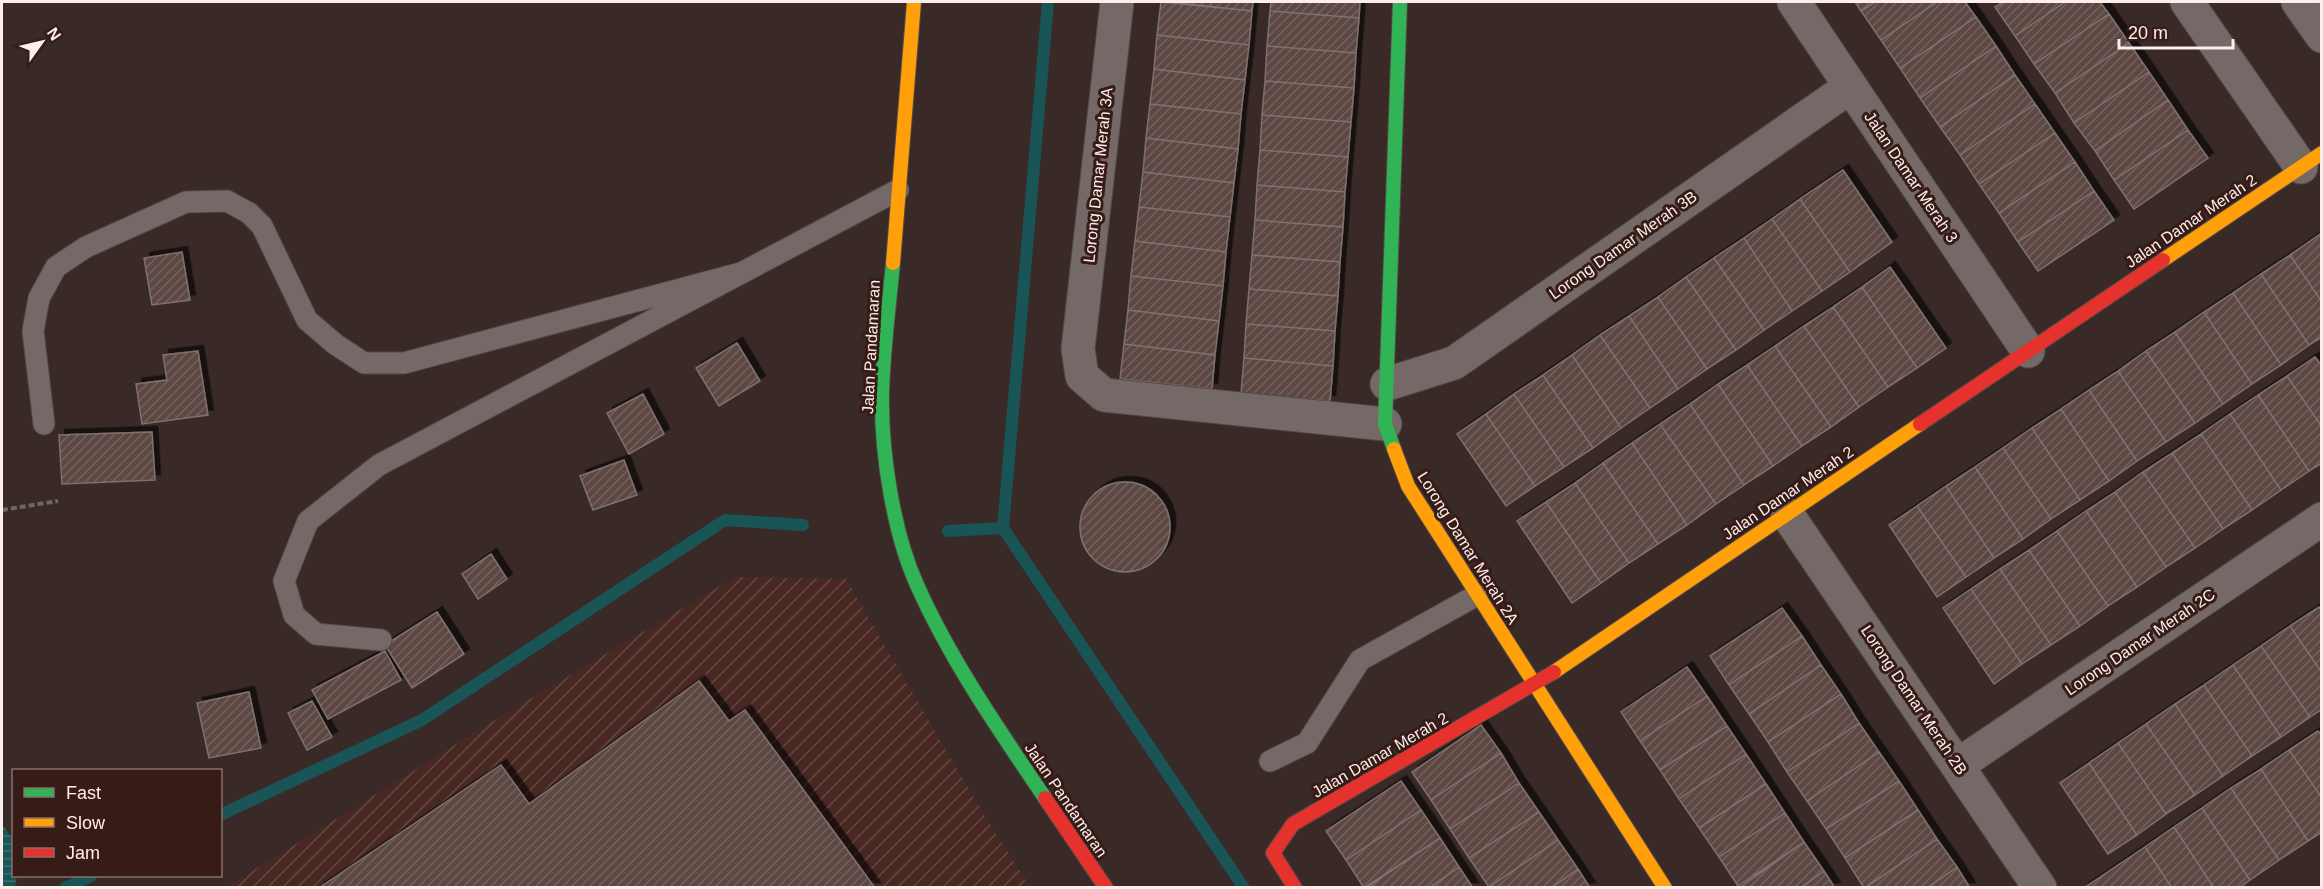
<svg xmlns="http://www.w3.org/2000/svg" width="2323" height="889" font-family="Arial,sans-serif">
	<defs>
		<pattern id="industrial-furrows" width="10" height="10" patternUnits="userSpaceOnUse" patternTransform="scale(1.5)"><rect width="10" height="10" fill="#492823"/><path d="M-1 1l2-2M0 10L10 0M9 11l2-2" fill="none" stroke="#644843"/></pattern>
		<pattern id="water-rules" width="6" height="5" patternUnits="userSpaceOnUse" patternTransform="scale(1.5)"><rect width="6" height="5" fill="#195556"/><path d="M0 2.5h6" fill="none" stroke="#3c6e6e"/></pattern>
		<pattern id="building-hatch" width="6" height="6" patternUnits="userSpaceOnUse" patternTransform="scale(1.5)"><rect width="6" height="6" fill="#5c4642"/><path d="M-1 1l2-2M0 6l6-6M5 7l2-2" fill="none" stroke="#74615d"/></pattern>
		<filter id="shadow"><feDropShadow dx="5.5" dy="-5.5" stdDeviation="0" flood-color="#0009"/></filter>
	</defs>
	<rect width="100%" height="100%" fill="#392a28"/>
	<path fill="url(#industrial-furrows)" d="M 735,577 L 846,579 L 978,805 L 1030,887 L 225,888 L 495,720 Z"/>
	<path fill="url(#water-rules)" d="M 2,824 L 13,839 L 14,876 L 17,876 L 15,887 L 2,887 Z"/>
	<g fill="none" stroke-linecap="round" stroke-linejoin="round">
		<path stroke="#195556" stroke-width="12" d="M 1048,2 L 1003,528 L 1244,888
			M 948,531 L 1003,528
			M 220,815 L 422,720 L 725,520 L 803,525
			M 65,888 L 91,876"/>
	</g>
	<path fill="url(#building-hatch)" stroke="#7f716f" stroke-width="1.5" filter="url(#shadow)" d="M 1161,2 L 1252,11 L 1249,45 L 1157,35 Z
		M 1170,2 L 1253,2 L 1252,11 Z
		M 1271,2 L 1360,2 L 1359,18 L 1270,11 Z
		M 1855,2 L 1875,2 L 1861,11 Z
		M 1875,2 L 1937,2 L 1881,40 L 1861,11 Z
		M 1937,2 L 1965,2 L 1976,17 L 1900,68 L 1881,40 Z
		M 2003,2 L 2065,2 L 2015,36 L 1995,7 Z
		M 2065,2 L 2100,2 L 2109,14 L 2034,64 L 2015,36 Z
		M 1270,11 L 1359,18 L 1356,53 L 1267,46 Z
		M 2109,14 L 2129,43 L 2055,93 L 2034,64 Z
		M 1976,17 L 1996,46 L 1920,98 L 1900,68 Z
		M 1157,35 L 1249,45 L 1245,80 L 1154,69 Z
		M 2129,43 L 2149,72 L 2074,123 L 2055,93 Z
		M 1267,46 L 1356,53 L 1354,88 L 1265,81 Z
		M 1996,46 L 2015,75 L 1940,127 L 1920,98 Z
		M 1154,69 L 1245,80 L 1241,114 L 1150,104 Z
		M 2149,72 L 2168,100 L 2095,151 L 2074,123 Z
		M 2015,75 L 2035,104 L 1960,155 L 1940,127 Z
		M 1265,81 L 1354,88 L 1351,122 L 1262,115 Z
		M 2168,100 L 2188,130 L 2114,180 L 2095,151 Z
		M 1150,104 L 1241,114 L 1238,149 L 1146,138 Z
		M 2035,104 L 2055,133 L 1979,184 L 1960,155 Z
		M 1262,115 L 1351,122 L 1348,157 L 1260,150 Z
		M 2188,130 L 2208,158 L 2134,209 L 2114,180 Z
		M 2055,133 L 2075,162 L 1999,213 L 1979,184 Z
		M 1146,138 L 1238,149 L 1234,183 L 1143,172 Z
		M 1260,150 L 1348,157 L 1345,192 L 1257,185 Z
		M 2075,162 L 2094,191 L 2018,242 L 1999,213 Z
		M 1843,170 L 1892,242 L 1850,272 L 1800,199 Z
		M 1143,172 L 1234,183 L 1230,217 L 1139,207 Z
		M 1257,185 L 1345,192 L 1343,227 L 1255,220 Z
		M 2094,191 L 2114,220 L 2038,271 L 2018,242 Z
		M 1800,199 L 1850,272 L 1822,291 L 1772,219 Z
		M 1139,207 L 1230,217 L 1226,252 L 1135,241 Z
		M 1772,219 L 1822,291 L 1792,311 L 1744,238 Z
		M 1255,220 L 1343,227 L 1340,262 L 1252,255 Z
		M 2322,233 L 2322,302 L 2290,255 Z
		M 1744,238 L 1792,311 L 1764,330 L 1714,258 Z
		M 1135,241 L 1226,252 L 1223,286 L 1131,276 Z
		M 182,252 L 190,300 L 152,305 L 144,258 Z
		M 1252,255 L 1340,262 L 1338,296 L 1249,289 Z
		M 2290,255 L 2322,302 L 2322,337 L 2309,345 L 2261,274 Z
		M 1714,258 L 1764,330 L 1736,350 L 1686,277 Z
		M 1890,267 L 1946,348 L 1917,368 L 1862,287 Z
		M 2261,274 L 2309,345 L 2281,365 L 2233,293 Z
		M 1131,276 L 1223,286 L 1219,321 L 1128,310 Z
		M 1686,277 L 1736,350 L 1707,369 L 1658,297 Z
		M 1862,287 L 1917,368 L 1888,387 L 1833,307 Z
		M 1249,289 L 1338,296 L 1335,331 L 1246,324 Z
		M 2233,293 L 2281,365 L 2252,384 L 2204,312 Z
		M 1658,297 L 1707,369 L 1678,389 L 1629,316 Z
		M 1833,307 L 1888,387 L 1859,407 L 1804,326 Z
		M 1128,310 L 1219,321 L 1215,355 L 1124,344 Z
		M 2204,312 L 2252,384 L 2223,404 L 2175,332 Z
		M 1629,316 L 1678,389 L 1650,408 L 1600,335 Z
		M 1246,324 L 1335,331 L 1333,366 L 1244,358 Z
		M 1804,326 L 1859,407 L 1831,427 L 1775,346 Z
		M 2175,332 L 2223,404 L 2195,423 L 2146,351 Z
		M 1600,335 L 1650,408 L 1621,428 L 1572,355 Z
		M 737,343 L 760,381 L 719,406 L 696,368 Z
		M 1124,344 L 1215,355 L 1212,389 L 1120,379 Z
		M 1775,346 L 1831,427 L 1802,446 L 1747,365 Z
		M 198,351 L 208,415 L 142,424 L 136,384 L 167,380 L 163,355 Z
		M 2146,351 L 2195,423 L 2166,442 L 2118,371 Z
		M 1572,355 L 1621,428 L 1593,448 L 1543,375 Z
		M 2315,357 L 2322,366 L 2322,427 L 2287,376 Z
		M 1244,358 L 1333,366 L 1330,401 L 1241,394 Z
		M 1747,365 L 1802,446 L 1773,466 L 1718,384 Z
		M 2118,371 L 2166,442 L 2137,461 L 2089,390 Z
		M 1543,375 L 1593,448 L 1564,467 L 1514,394 Z
		M 2287,376 L 2322,427 L 2322,463 L 2309,471 L 2258,395 Z
		M 1718,384 L 1773,466 L 1744,485 L 1690,404 Z
		M 2089,390 L 2137,461 L 2109,481 L 2061,409 Z
		M 643,394 L 664,434 L 629,454 L 607,413 Z
		M 1514,394 L 1564,467 L 1535,486 L 1486,414 Z
		M 2258,395 L 2309,471 L 2281,490 L 2230,414 Z
		M 1690,404 L 1744,485 L 1716,504 L 1660,424 Z
		M 2061,409 L 2109,481 L 2080,500 L 2032,428 Z
		M 1486,414 L 1535,486 L 1506,506 L 1457,434 Z
		M 2230,414 L 2281,490 L 2252,510 L 2201,434 Z
		M 1660,424 L 1716,504 L 1687,525 L 1632,443 Z
		M 2032,428 L 2080,500 L 2051,519 L 2003,448 Z
		M 152,432 L 155,480 L 62,484 L 59,435 Z
		M 2201,434 L 2252,510 L 2223,529 L 2172,453 Z
		M 1632,443 L 1687,525 L 1658,544 L 1603,463 Z
		M 2003,448 L 2051,519 L 2023,539 L 1975,467 Z
		M 2172,453 L 2223,529 L 2195,548 L 2143,472 Z
		M 624,460 L 637,495 L 593,510 L 580,476 Z
		M 1603,463 L 1658,544 L 1629,563 L 1575,483 Z
		M 1975,467 L 2023,539 L 1994,558 L 1946,486 Z
		M 2143,472 L 2195,548 L 2166,567 L 2115,492 Z
		M1080 527a45 45 0 1 1 90 0a45 45 0 1 1-90 0Z
		M 1575,483 L 1629,563 L 1601,583 L 1546,502 Z
		M 1946,486 L 1994,558 L 1966,577 L 1917,506 Z
		M 2115,492 L 2166,567 L 2137,587 L 2086,511 Z
		M 1546,502 L 1601,583 L 1572,603 L 1517,521 Z
		M 1917,506 L 1966,577 L 1937,597 L 1889,525 Z
		M 2086,511 L 2137,587 L 2108,606 L 2057,531 Z
		M 2057,531 L 2108,606 L 2080,626 L 2029,550 Z
		M 2029,550 L 2080,626 L 2051,645 L 2000,569 Z
		M 491,554 L 507,579 L 478,599 L 462,574 Z
		M 2000,569 L 2051,645 L 2022,664 L 1971,589 Z
		M 1971,589 L 2022,664 L 1994,684 L 1943,608 Z
		M 2319,607 L 2322,611 L 2322,673 L 2290,626 Z
		M 1782,608 L 1802,636 L 1729,685 L 1710,656 Z
		M 437,612 L 464,654 L 412,688 L 385,645 Z
		M 2290,626 L 2322,673 L 2322,709 L 2310,717 L 2261,646 Z
		M 1802,636 L 1821,665 L 1749,714 L 1729,685 Z
		M 2261,646 L 2310,717 L 2281,737 L 2233,665 Z
		M 385,651 L 401,680 L 328,719 L 312,690 Z
		M 1821,665 L 1841,694 L 1768,742 L 1749,714 Z
		M 2233,665 L 2281,737 L 2252,756 L 2204,685 Z
		M 1687,667 L 1707,696 L 1640,741 L 1621,712 Z
		M 699,681 L 729,721 L 745,710 L 875,888 L 319,888 L 501,765 L 529,804 Z
		M 2204,685 L 2252,756 L 2223,776 L 2175,704 Z
		M 249,692 L 261,748 L 209,758 L 197,703 Z
		M 1841,694 L 1859,723 L 1787,772 L 1768,742 Z
		M 1707,696 L 1727,726 L 1660,770 L 1640,741 Z
		M 312,701 L 332,737 L 307,750 L 288,713 Z
		M 2175,704 L 2223,776 L 2195,795 L 2146,724 Z
		M 1859,723 L 1879,752 L 1807,801 L 1787,772 Z
		M 2146,724 L 2195,795 L 2166,814 L 2118,743 Z
		M 1481,725 L 1501,753 L 1431,800 L 1412,772 Z
		M 1727,726 L 1746,754 L 1679,799 L 1660,770 Z
		M 2318,731 L 2322,735 L 2322,798 L 2289,750 Z
		M 2118,743 L 2166,814 L 2137,835 L 2089,763 Z
		M 2289,750 L 2322,798 L 2322,832 L 2308,841 L 2261,769 Z
		M 1879,752 L 1899,781 L 1826,829 L 1807,801 Z
		M 1501,753 L 1519,783 L 1450,829 L 1431,800 Z
		M 1746,754 L 1766,784 L 1699,828 L 1679,799 Z
		M 2089,763 L 2137,835 L 2108,854 L 2060,783 Z
		M 2261,769 L 2308,841 L 2279,860 L 2231,788 Z
		M 1401,781 L 1421,810 L 1346,860 L 1326,831 Z
		M 1899,781 L 1918,810 L 1845,858 L 1826,829 Z
		M 1519,783 L 1539,812 L 1469,858 L 1450,829 Z
		M 1766,784 L 1785,813 L 1719,857 L 1699,828 Z
		M 2231,788 L 2279,860 L 2250,880 L 2202,808 Z
		M 2202,808 L 2250,880 L 2239,888 L 2214,888 L 2174,827 Z
		M 1421,810 L 1440,838 L 1364,888 L 1346,860 Z
		M 1918,810 L 1937,839 L 1864,888 L 1845,858 Z
		M 1539,812 L 1558,840 L 1489,887 L 1469,858 Z
		M 1785,813 L 1804,842 L 1738,886 L 1719,857 Z
		M 2174,827 L 2214,888 L 2172,888 L 2145,847 Z
		M 1440,838 L 1459,867 L 1429,888 L 1366,888 Z
		M 1937,839 L 1957,867 L 1927,888 L 1865,888 Z
		M 1558,840 L 1578,869 L 1551,888 L 1489,887 Z
		M 1804,842 L 1824,871 L 1800,888 L 1739,888 Z
		M 2145,847 L 2172,888 L 2084,888 Z
		M 1459,867 L 1473,888 L 1429,888 Z
		M 1957,867 L 1970,888 L 1927,888 Z
		M 1578,869 L 1590,888 L 1551,888 Z
		M 1824,871 L 1835,888 L 1800,888 Z"/>
	<g fill="none" stroke-linecap="round" stroke-linejoin="round">
		<g stroke="#544845" stroke-width="23">
			<path id="lane" d="M 44,424 L 33,331 L 39,298 L 56,267 L 86,247 L 186,202 L 227,201 L 249,213 L 262,226 L 307,320 L 335,344 L 364,363 L 404,363 L 741,273
				M 381,640 L 316,634 L 294,615 L 284,581 L 308,521 L 379,465 L 898,190
				M 1270,761 L 1307,743 L 1360,660 L 1477,595"/>
		</g>
		<g stroke="#544845" stroke-width="35">
			<path id="street" d="M 1117,2 L 1078,349 L 1082,376 L 1104,395 L 1385,424
				M 1794,2 L 2028,351
				M 2187,2 L 2301,167
				M 2298,2 L 2322,36
				M 1387,384 L 1454,363 L 1850,87
				M 1787,514 L 2040,888
				M 1958,765 L 2322,519"/>
		</g>
		<g stroke="#544845" stroke-width="16">
			<path id="fast" d="M 893,263 C 889,306 883,350 882,394 C 881,452 893,532 917,585 C 951,661 999,730 1045,798
				M 1394,449 L 1385,424 L 1400,2"/>
		</g>
		<g stroke="#544845" stroke-width="16">
			<path id="slow" d="M 2163,260 L 2322,153
				M 893,263 L 914,2
				M 1394,449 L 1408,486 L 1665,888
				M 1554,672 L 1920,424"/>
		</g>
		<g stroke="#544845" stroke-width="16">
			<path id="jam" d="M 1920,424 L 2163,260
				M 1045,798 L 1106,888
				M 1295,888 L 1273,853 L 1293,824 L 1554,672"/>
		</g>
		<path stroke="#716664" stroke-width="4" stroke-dasharray="6 3" stroke-linecap="butt" d="M 2,510 L 58,501"/>
		<use href="#lane" stroke="#756967" stroke-width="21"/>
		<use href="#street" stroke="#756967" stroke-width="33"/>
		<use href="#fast" stroke="#30b455" stroke-width="14"/>
		<use href="#slow" stroke="#ff9f0a" stroke-width="14"/>
		<use href="#jam" stroke="#e5322d" stroke-width="14"/>
	</g>
	<g text-anchor="middle" dominant-baseline="central" stroke-width="6" stroke-linejoin="round" paint-order="stroke">
		<g font-size="16" fill="#feeeeb" stroke="#361b16">
			<text transform="translate(1098 175) rotate(-84)">Lorong Damar Merah 3A</text>
			<text transform="translate(1911 177) rotate(56)">Jalan Damar Merah 3</text>
			<text transform="translate(2191 221) rotate(-34)">Jalan Damar Merah 2</text>
			<text transform="translate(1623 245) rotate(-35)">Lorong Damar Merah 3B</text>
			<text transform="translate(871 347) rotate(-87)">Jalan Pandamaran</text>
			<text transform="translate(1788 493) rotate(-34)">Jalan Damar Merah 2</text>
			<text transform="translate(1468 548) rotate(58)">Lorong Damar Merah 2A</text>
			<text transform="translate(2140 642) rotate(-34)">Lorong Damar Merah 2C</text>
			<text transform="translate(1914 700) rotate(56)">Lorong Damar Merah 2B</text>
			<text transform="translate(1380 755) rotate(-30)">Jalan Damar Merah 2</text>
			<text transform="translate(1066 800) rotate(56)">Jalan Pandamaran</text>
		</g>
	</g>
	<rect width="2323" height="889" fill="none" stroke="#feeeeb" stroke-width="6"/>
	<rect x="12" y="769" width="210" height="108" fill="#361b16" stroke="#866f6b" stroke-width="1.5"/>
	<rect x="24" y="788" width="30" height="9" fill="#30b455" stroke="#866f6b" stroke-width="1.5"/>
	<text x="66" y="799" font-size="18" fill="#feeeeb">Fast</text>
	<rect x="24" y="818" width="30" height="9" fill="#ff9f0a" stroke="#866f6b" stroke-width="1.5"/>
	<text x="66" y="829" font-size="18" fill="#feeeeb">Slow</text>
	<rect x="24" y="848" width="30" height="9" fill="#e5322d" stroke="#866f6b" stroke-width="1.5"/>
	<text x="66" y="859" font-size="18" fill="#feeeeb">Jam</text>
	<g transform="translate(42 42) rotate(56)" stroke="#361b16" stroke-width="4.5" paint-order="stroke">
	<path d="M0-4.5L10 22L0 15L-10 22Z" fill="#feeeeb"/>
	<text y="-9" font-size="16" font-weight="bold" text-anchor="middle" fill="#feeeeb">N</text>
	</g>
	<path d="M2119 39v9h114v-9" fill="none" stroke="#feeeeb" stroke-width="3"/>
	<text x="2128" y="39" font-size="18" fill="#feeeeb" stroke="#361b16" stroke-width="4.5" paint-order="stroke">20 m</text>
</svg>
